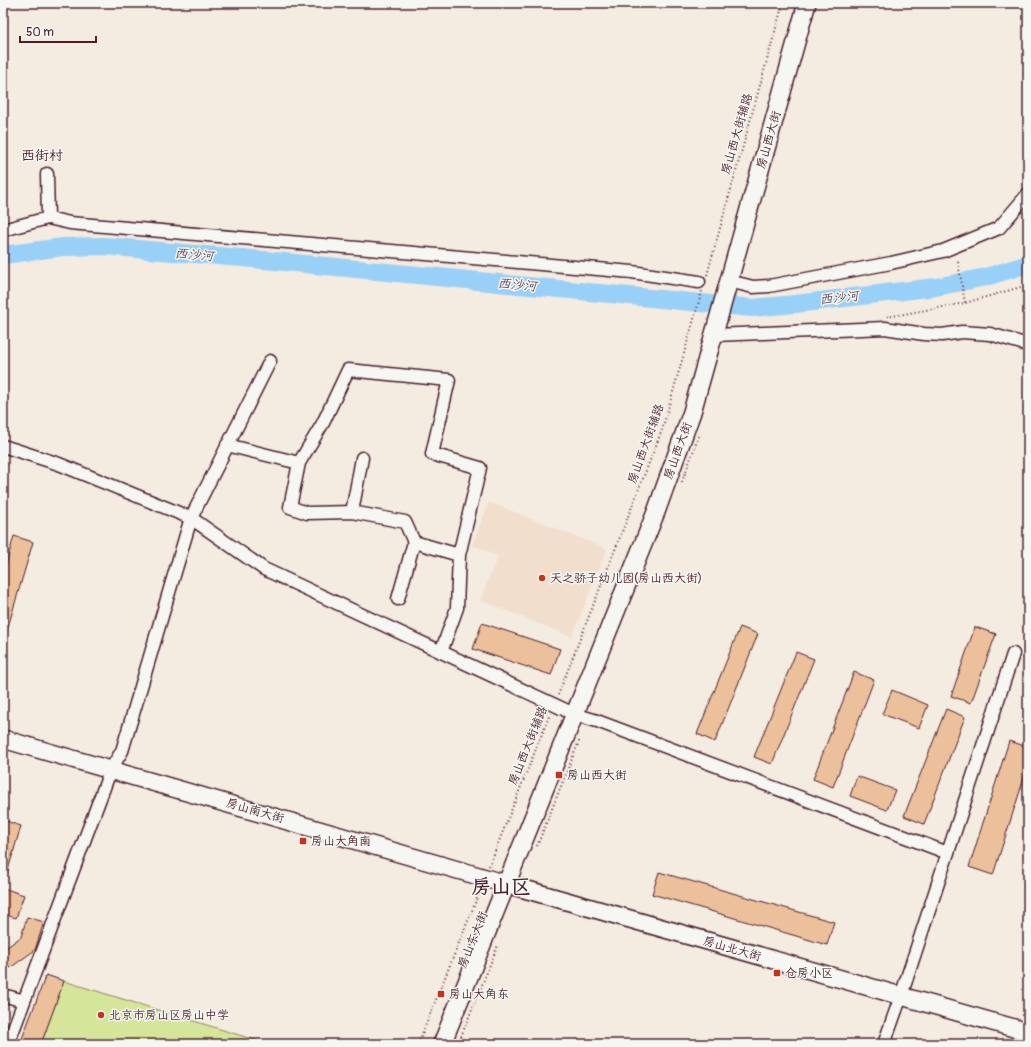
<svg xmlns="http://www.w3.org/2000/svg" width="1031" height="1047" font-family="Pangolin,'LXGW WenKai TC',sans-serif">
	<rect width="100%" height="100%" fill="#f4ebe1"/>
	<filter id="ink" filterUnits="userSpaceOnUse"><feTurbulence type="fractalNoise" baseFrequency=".025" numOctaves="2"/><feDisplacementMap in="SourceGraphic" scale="8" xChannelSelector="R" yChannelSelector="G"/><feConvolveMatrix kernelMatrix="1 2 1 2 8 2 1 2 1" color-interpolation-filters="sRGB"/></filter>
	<g filter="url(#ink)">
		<path fill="#f2decc" d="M 489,502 L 607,549 L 572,637 L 480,600 L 498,556 L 472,545 Z"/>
		<path fill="#d5e69a" stroke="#908262" d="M 64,981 L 265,1043 L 264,1044 L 41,1044 Z"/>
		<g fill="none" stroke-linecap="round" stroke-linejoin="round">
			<path stroke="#99d0f8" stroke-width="18" d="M 3,255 L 63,247 L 104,246 L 275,261 L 752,308 L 795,304 L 936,287 L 986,277 L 1028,264"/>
		</g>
		<path fill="#ecc09b" stroke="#4a1f2b" d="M 14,536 L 33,542 L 5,637 L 3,637 L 3,575 Z
			M 482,623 L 560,649 L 551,675 L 473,649 Z
			M 740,627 L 758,634 L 715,742 L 697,734 Z
			M 975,627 L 996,634 L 971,703 L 951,696 Z
			M 796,652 L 814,659 L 772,764 L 754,757 Z
			M 854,672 L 874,680 L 833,787 L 813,779 Z
			M 892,690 L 928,705 L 919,728 L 882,714 Z
			M 946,709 L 965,717 L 924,824 L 904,816 Z
			M 1009,741 L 1028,747 L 1028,773 L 1026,772 L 993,875 L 969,867 Z
			M 857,776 L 895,790 L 887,810 L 850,796 Z
			M 3,820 L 21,826 L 5,880 L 3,880 Z
			M 659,872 L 834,922 L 827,945 L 652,894 Z
			M 3,888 L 24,895 L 16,918 L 3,914 Z
			M 27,917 L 44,922 L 35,950 L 3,973 L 3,950 L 21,937 Z
			M 46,975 L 64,981 L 41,1044 L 20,1044 Z"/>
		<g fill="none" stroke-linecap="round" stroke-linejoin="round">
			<g stroke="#4a1f2b" stroke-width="15">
				<path id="minor" d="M 47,174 L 48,218 L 70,223 L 632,272 L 699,282
					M 3,230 L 48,218
					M 729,281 L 753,287 L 769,286 L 891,263 L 943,251 L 999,228 L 1028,194
					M 714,335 L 885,328 L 924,334 L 942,335 L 962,332 L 990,334 L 1028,345
					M 227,445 L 299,463 L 323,423 L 348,370 L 449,380 L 432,454 L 480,468 L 459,555 L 457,608 L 441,652
					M 3,446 L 59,464 L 191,518 L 264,569 L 574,714 L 597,721 L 948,853
					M 299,463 L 290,507 L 307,513 L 352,512 L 405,522 L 414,542 L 459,555
					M 352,512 L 362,458
					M 398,599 L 414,542
					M 3,995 L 24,1001
					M 8,1044 L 111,769 L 122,751 L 191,518 L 270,361
					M 884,1044 L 901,996 L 1013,654"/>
			</g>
			<g stroke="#4a1f2b" stroke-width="20">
				<path id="secondary" d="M 3,739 L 496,881 L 1028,1032
					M 442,1044 L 656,512 L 692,412 L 807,3"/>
			</g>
			<path stroke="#4a1f2b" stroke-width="2" stroke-dasharray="1 3" stroke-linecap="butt" d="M 958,262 L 965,303
				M 707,275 L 783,3
				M 887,317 L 965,303 L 1028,285
				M 682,482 L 700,433
				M 558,695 L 662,430 L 702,291
				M 537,846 L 580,739
				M 489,866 L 550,714
				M 418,1044 L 480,891
				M 458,1044 L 498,945"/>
			<use href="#minor" stroke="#f6f6f2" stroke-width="12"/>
			<use href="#secondary" stroke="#f6f6f2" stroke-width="17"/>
		</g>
	</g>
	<g fill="#c8321e" stroke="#f6f6f2" stroke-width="1.5">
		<circle cx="542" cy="578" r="4"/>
		<rect x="555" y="771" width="8" height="8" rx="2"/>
		<rect x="299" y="837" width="8" height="8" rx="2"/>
		<rect x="773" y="969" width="8" height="8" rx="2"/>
		<rect x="437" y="990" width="8" height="8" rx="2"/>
		<circle cx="101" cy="1015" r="4"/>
	</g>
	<g text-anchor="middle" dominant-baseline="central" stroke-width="3" stroke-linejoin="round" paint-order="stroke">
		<g font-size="12" fill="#4a1f2b" stroke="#f6f6f2">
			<text transform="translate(737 134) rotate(-74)">房山西大街辅路</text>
			<text transform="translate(769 140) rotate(-74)">房山西大街</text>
			<text transform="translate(646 444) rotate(-70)">房山西大街辅路</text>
			<text transform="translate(678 451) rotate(-70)">房山西大街</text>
			<text transform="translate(528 746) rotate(-68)">房山西大街辅路</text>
			<text transform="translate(255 811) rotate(16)">房山南大街</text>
			<text transform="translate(473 940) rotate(-68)">房山东大街</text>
			<text transform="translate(732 949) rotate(16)">房山北大街</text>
		</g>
		<g font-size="12" fill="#4a1f2b" stroke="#f6f6f2" text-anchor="start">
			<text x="550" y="578">天之骄子幼儿园(房山西大街)</text>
			<text x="567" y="775">房山西大街</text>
			<text x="311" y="841">房山大角南</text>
			<text x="785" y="973">仓房小区</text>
			<text x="449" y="994">房山大角东</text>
			<text x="109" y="1015">北京市房山区房山中学</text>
		</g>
		<g font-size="13" font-style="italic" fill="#5e4b5e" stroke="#f6f6f2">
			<text transform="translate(194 255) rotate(5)">西沙河</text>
			<text transform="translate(517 285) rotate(5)">西沙河</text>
			<text transform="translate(839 298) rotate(-6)">西沙河</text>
		</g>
		<g font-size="14" fill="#4a1f2b" stroke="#f6f6f2">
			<text x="42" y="155">西街村</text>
		</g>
		<g font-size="20" font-weight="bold" fill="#4a1f2b" stroke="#f6f6f2">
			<text x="501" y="886">房山区</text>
		</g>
	</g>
	<rect width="1031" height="1047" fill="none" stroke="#f6f6f2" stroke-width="16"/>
	<rect x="8" y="8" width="1015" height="1031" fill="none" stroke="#4a1f2b" stroke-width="1.5" filter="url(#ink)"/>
	<path d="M20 36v6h76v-6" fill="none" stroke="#4a1f2b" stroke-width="2"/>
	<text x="26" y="36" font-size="12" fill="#4a1f2b" stroke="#f6f6f2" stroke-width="3" paint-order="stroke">50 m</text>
</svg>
